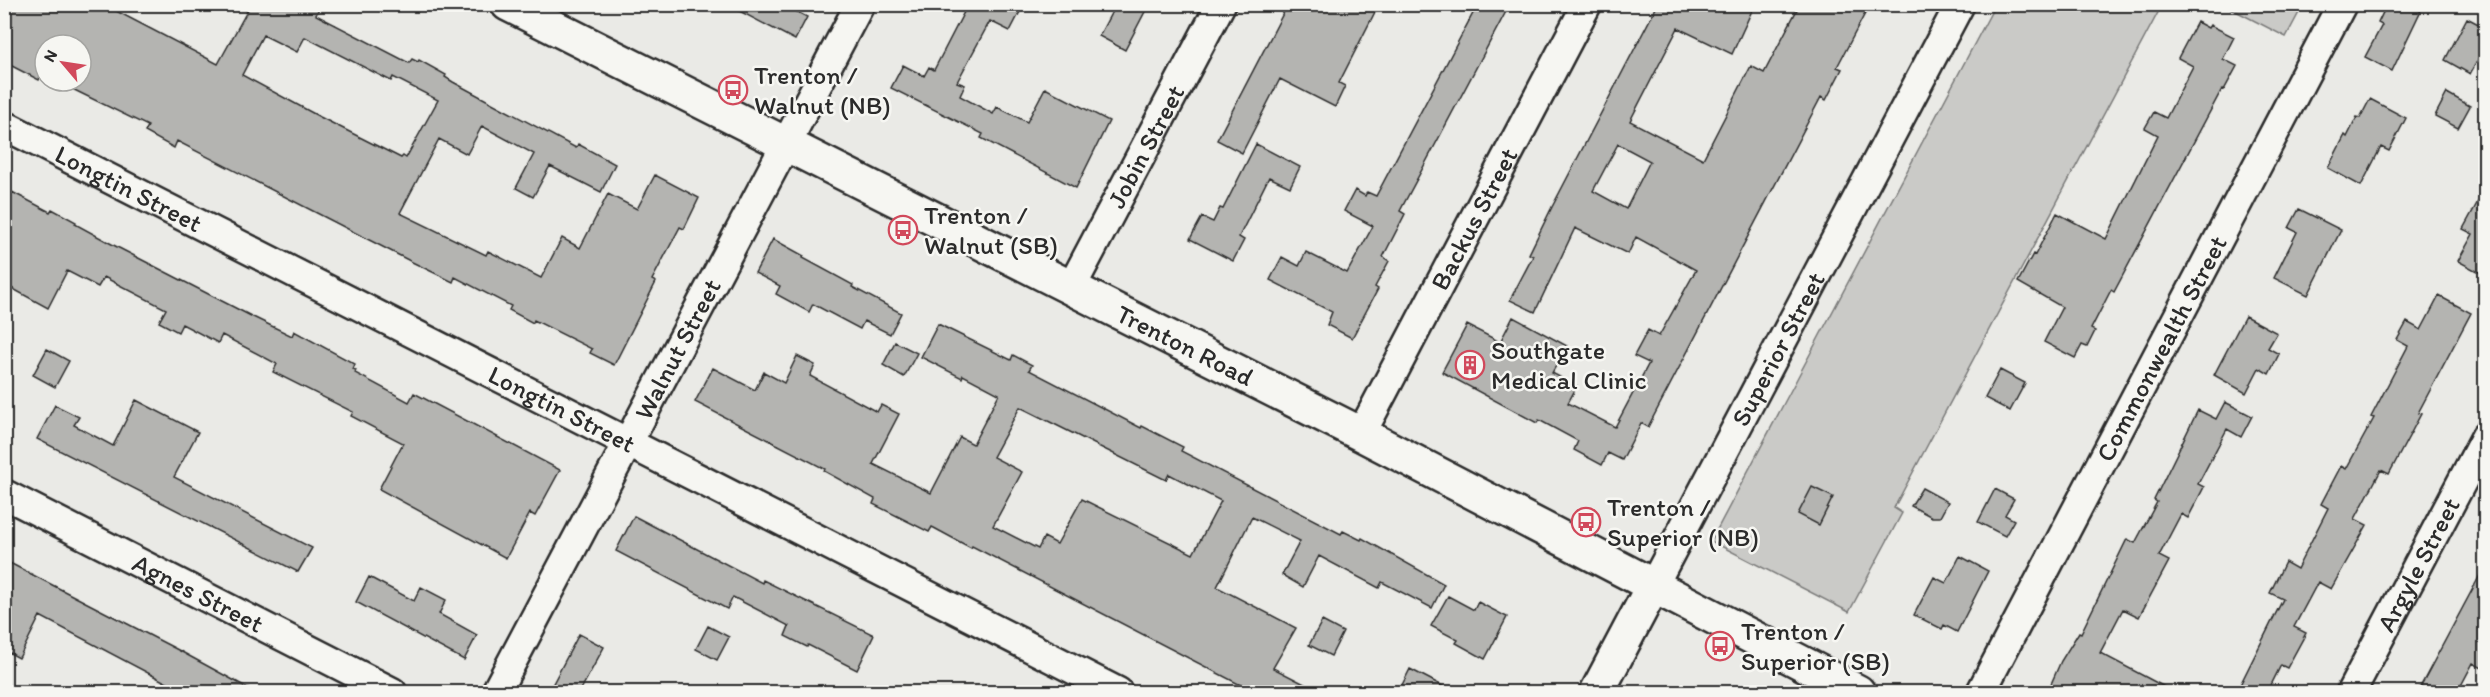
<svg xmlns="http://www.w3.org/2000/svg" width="2490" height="697" font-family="Itim,sans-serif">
	<rect width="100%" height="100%" fill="#eaeae6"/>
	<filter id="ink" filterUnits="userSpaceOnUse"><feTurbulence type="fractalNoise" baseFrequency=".0167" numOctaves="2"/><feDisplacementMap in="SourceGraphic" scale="12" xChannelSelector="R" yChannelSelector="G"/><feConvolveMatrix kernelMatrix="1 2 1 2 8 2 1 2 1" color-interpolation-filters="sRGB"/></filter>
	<g filter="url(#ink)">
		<path fill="#cacac7" stroke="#7a7a79" stroke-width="1.5" d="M 1995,5 L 2162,5 L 1894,508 L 1902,513 L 1849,612 L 1711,541 Z
			M 2224,5 L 2303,5 L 2286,37 Z"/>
		<path fill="#b4b4b1" stroke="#2b2b2b" stroke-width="1.5" fill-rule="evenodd" d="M 10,4 L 103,4 L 218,64 L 251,4 L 321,4 L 316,15 L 409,63 L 412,59 L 418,62 L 419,60 L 446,75 L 445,77 L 453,82 L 576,148 L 578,144 L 615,164 L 601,192 L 550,166 L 533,197 L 516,188 L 534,154 L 482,126 L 467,154 L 439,139 L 400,213 L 486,255 L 488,251 L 541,278 L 562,238 L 580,248 L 608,194 L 637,209 L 655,175 L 699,198 L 684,229 L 680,227 L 652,280 L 656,282 L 614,365 L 590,353 L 592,349 L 534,320 L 533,323 L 509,310 L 511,306 L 455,277 L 453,282 L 412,262 L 177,141 L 174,148 L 145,132 L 148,126 L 56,81 L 81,81 L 81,45 L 45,45 L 45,75 L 42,73 L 39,80 L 4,62 L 4,14 ZM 263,35 L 297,52 L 305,37 L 391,81 L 393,77 L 438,100 L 406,158 L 403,156 L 401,158 L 320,117 L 242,75 Z
			M 726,4 L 782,4 L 807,17 L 795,40 Z
			M 959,4 L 1024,4 L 1010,31 L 990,21 L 957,82 L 965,85 L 960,96 L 993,114 L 997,107 L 1027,122 L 1045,88 L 1109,121 L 1076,188 L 981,138 L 983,134 L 891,88 L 903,65 L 924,76 L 929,67 L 934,70 L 966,8 Z
			M 1116,4 L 1149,4 L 1125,50 L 1099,36 Z
			M 1288,4 L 1379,4 L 1339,83 L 1345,86 L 1335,107 L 1280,79 L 1242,153 L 1217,140 Z
			M 1478,4 L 1510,4 L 1400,211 L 1405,214 L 1383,257 L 1389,261 L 1375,287 L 1378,289 L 1352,338 L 1327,325 L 1332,312 L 1270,280 L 1282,257 L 1299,266 L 1306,252 L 1347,273 L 1373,226 L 1344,211 L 1355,190 L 1365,196 L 1367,192 L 1376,196 Z
			M 1658,4 L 1755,4 L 1732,54 L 1678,28 L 1630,121 L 1703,159 L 1751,66 L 1764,73 L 1800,4 L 1870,4 L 1837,67 L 1842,69 L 1826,100 L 1821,97 L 1648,427 L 1641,423 L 1622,460 L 1608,453 L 1602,465 L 1574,450 L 1578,441 L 1539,420 L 1537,423 L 1442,372 L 1467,325 L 1500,342 L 1513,317 L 1567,346 L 1552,373 L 1577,386 L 1568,403 L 1615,427 L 1649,363 L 1634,356 L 1648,330 L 1659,336 L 1696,270 L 1636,237 L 1628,254 L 1575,228 L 1535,312 L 1510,300 L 1533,256 L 1529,254 L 1552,207 ZM 1618,144 L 1650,161 L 1626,209 L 1593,191 Z
			M 2387,4 L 2424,4 L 2392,71 L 2365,57 L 2382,25 L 2378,23 Z
			M 2467,18 L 2486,28 L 2486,45 L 2470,74 L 2445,60 Z
			M 2197,22 L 2208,28 L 2210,25 L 2234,37 L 2223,59 L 2237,66 L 2224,90 L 2222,89 L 2114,292 L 2111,290 L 2091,329 L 2095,331 L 2087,347 L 2082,345 L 2075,358 L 2044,342 L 2062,307 L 2018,282 L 2033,254 L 2035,255 L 2057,213 L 2106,239 L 2158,135 L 2145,128 L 2154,112 L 2166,118 L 2193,66 L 2178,58 Z
			M 2447,93 L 2470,106 L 2458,128 L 2435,116 Z
			M 2370,99 L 2406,118 L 2389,151 L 2381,147 L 2361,186 L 2328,168 L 2345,135 L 2347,137 L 2357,117 L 2360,118 Z
			M 1256,144 L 1300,167 L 1290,187 L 1269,177 L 1239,237 L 1244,240 L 1233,261 L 1190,239 L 1202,217 L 1213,222 L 1220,208 L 1223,209 Z
			M 2486,187 L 2486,276 L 2458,261 L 2473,234 L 2463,229 Z
			M 12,192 L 50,212 L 52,209 L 76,222 L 75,224 L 119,248 L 251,316 L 292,336 L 294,331 L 355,364 L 353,369 L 356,370 L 355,373 L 409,402 L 414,393 L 560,470 L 535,516 L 530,513 L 506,558 L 379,489 L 403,443 L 351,416 L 353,412 L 273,372 L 277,364 L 222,335 L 218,343 L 182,324 L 178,332 L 159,322 L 166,309 L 104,277 L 98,287 L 67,271 L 48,308 L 4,284 L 4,206 Z
			M 2299,209 L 2341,230 L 2308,295 L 2274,278 L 2297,232 L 2289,228 Z
			M 773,239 L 804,256 L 803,258 L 853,285 L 852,287 L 901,313 L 890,334 L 864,321 L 860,329 L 813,304 L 809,312 L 776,294 L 780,286 L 755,273 Z
			M 2439,296 L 2471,313 L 2418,413 L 2421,414 L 2389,474 L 2381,470 L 2355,519 L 2367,525 L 2331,589 L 2318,582 L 2294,627 L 2306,633 L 2287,668 L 2281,665 L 2267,693 L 2236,693 L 2283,599 L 2270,593 L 2285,562 L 2297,569 L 2328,508 L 2321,504 L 2341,466 L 2346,469 L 2374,418 L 2371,417 L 2408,346 L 2397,340 L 2407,322 L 2421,330 Z
			M 2245,316 L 2277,333 L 2268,348 L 2279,354 L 2269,374 L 2259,368 L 2246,393 L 2214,375 Z
			M 938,324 L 1011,360 L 1013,355 L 1032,365 L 1029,370 L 1141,428 L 1142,426 L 1183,447 L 1181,451 L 1341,534 L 1343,531 L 1361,540 L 1362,538 L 1444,584 L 1432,608 L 1382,582 L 1379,588 L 1319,556 L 1303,587 L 1282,575 L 1300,541 L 1252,517 L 1217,587 L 1296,628 L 1273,668 L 1322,693 L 1256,693 L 972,546 L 971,548 L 934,528 L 932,527 L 929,532 L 873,504 L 875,499 L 824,471 L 825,469 L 695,402 L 713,368 L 755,390 L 764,372 L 784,383 L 797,356 L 815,365 L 810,376 L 877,412 L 881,405 L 899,414 L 873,464 L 931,493 L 960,437 L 973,444 L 999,394 L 963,375 L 962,378 L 921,357 ZM 1020,407 L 1166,480 L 1169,474 L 1221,501 L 1193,554 L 1082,499 L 1057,544 L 1044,537 L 1038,549 L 993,526 L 1022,472 L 993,457 Z
			M 895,342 L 917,353 L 904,377 L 883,365 Z
			M 47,349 L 69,361 L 55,387 L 33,375 Z
			M 2000,370 L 2025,383 L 2010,411 L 1985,398 Z
			M 136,400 L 198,432 L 174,477 L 312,548 L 298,572 L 37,439 L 55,405 L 79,417 L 74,425 L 113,446 Z
			M 2225,402 L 2252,416 L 2241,437 L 2227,429 L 2198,484 L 2204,487 L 2188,518 L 2181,514 L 2159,556 L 2169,561 L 2139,617 L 2123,609 L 2100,653 L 2176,693 L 2047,693 L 2061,661 L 2079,632 L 2081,633 L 2127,539 L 2135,543 L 2157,502 L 2154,500 L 2198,410 L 2216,419 Z
			M 1812,487 L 1833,497 L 1819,525 L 1798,514 Z
			M 1922,488 L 1948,502 L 1940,517 L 1932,517 L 1911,506 Z
			M 1995,489 L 2014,499 L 2005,515 L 2014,520 L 2005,536 L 1978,522 Z
			M 634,516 L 762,583 L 763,580 L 874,635 L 857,670 L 808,645 L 807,647 L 785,636 L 789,626 L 733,597 L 727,609 L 616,551 Z
			M 1960,556 L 1988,571 L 1957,632 L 1944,625 L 1942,629 L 1914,615 L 1934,577 L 1946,583 Z
			M 4,560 L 180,651 L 257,693 L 186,693 L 40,616 L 19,658 L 4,650 Z
			M 2486,564 L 2486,670 L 2473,663 L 2457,693 L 2417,693 Z
			M 369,577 L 414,601 L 421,587 L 446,600 L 439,614 L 477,635 L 464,660 L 356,602 Z
			M 1448,596 L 1474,610 L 1478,602 L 1507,617 L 1485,659 L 1456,643 L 1458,640 L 1431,626 Z
			M 1322,621 L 1343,632 L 1331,656 L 1309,645 Z
			M 708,626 L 729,637 L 717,660 L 696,649 Z
			M 579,634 L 604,647 L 579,693 L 548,693 Z
			M 1410,669 L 1456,693 L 1398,693 Z"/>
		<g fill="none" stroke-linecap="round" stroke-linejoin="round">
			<g stroke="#2b2b2b" stroke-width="33">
				<g id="street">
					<path id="s1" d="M 4,125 L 1118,692"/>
					<path id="s2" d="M 1071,288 L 1221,4"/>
					<path id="s3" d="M 1361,434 L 1587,4"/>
					<path id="s4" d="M 4,494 L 392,692"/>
					<path id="s5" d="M 1653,586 L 1960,4"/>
					<path id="s6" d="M 496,692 L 860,4"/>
					<path id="s7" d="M 1981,692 L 2342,4"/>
					<path id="s8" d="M 2351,692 L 2486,436"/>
				</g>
			</g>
			<g stroke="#2b2b2b" stroke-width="38">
				<g id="secondary">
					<path id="s9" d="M 508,4 L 1361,434 L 1858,692"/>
					<path d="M 1597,692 L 1653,586"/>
				</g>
			</g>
			<use href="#street" stroke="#f6f6f2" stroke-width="28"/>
			<use href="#secondary" stroke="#f6f6f2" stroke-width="33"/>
		</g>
	</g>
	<defs>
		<g id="bus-ring" transform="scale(1.5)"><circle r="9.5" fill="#f6f6f2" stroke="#d1495b" stroke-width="1.5"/><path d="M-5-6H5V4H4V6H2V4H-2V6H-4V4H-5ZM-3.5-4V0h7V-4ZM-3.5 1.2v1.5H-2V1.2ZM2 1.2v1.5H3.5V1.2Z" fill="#d1495b"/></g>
		<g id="building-ring" transform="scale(1.5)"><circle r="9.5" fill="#f6f6f2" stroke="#d1495b" stroke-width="1.5"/><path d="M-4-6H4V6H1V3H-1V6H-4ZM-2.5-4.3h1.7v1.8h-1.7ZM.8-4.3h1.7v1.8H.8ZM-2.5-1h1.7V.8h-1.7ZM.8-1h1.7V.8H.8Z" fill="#d1495b"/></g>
	</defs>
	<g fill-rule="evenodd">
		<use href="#bus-ring" x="733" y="90"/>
		<use href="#bus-ring" x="903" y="230"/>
		<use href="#building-ring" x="1470" y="365"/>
		<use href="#bus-ring" x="1586" y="522"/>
		<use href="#bus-ring" x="1720" y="646"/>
	</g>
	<g text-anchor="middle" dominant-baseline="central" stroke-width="5" stroke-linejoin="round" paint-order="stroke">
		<g font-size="26" fill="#2b2b2b" stroke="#f6f6f2" text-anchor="start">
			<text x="754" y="75">Trenton /<tspan x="754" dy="30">Walnut (NB)</tspan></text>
			<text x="924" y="215">Trenton /<tspan x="924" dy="30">Walnut (SB)</tspan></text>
			<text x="1491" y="350">Southgate<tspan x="1491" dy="30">Medical Clinic</tspan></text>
			<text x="1607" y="507">Trenton /<tspan x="1607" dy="30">Superior (NB)</tspan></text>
			<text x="1741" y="631">Trenton /<tspan x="1741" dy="30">Superior (SB)</tspan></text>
		</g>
		<g font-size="26" fill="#2b2b2b" stroke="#f6f6f2">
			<text stroke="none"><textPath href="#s2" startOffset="160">Jobin Street</textPath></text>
			<text stroke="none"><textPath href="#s1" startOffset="140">Longtin Street</textPath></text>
			<text stroke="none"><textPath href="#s3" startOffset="243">Backus Street</textPath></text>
			<text stroke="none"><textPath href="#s9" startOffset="758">Trenton Road</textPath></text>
			<text stroke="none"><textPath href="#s6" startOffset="388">Walnut Street</textPath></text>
			<text stroke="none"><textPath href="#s5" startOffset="268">Superior Street</textPath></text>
			<text stroke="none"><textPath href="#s7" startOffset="388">Commonwealth Street</textPath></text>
			<text stroke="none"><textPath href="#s1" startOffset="626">Longtin Street</textPath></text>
			<text stroke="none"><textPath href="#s8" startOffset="144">Argyle Street</textPath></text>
			<text stroke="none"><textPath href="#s4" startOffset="218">Agnes Street</textPath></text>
		</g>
	</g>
	<rect width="2490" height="697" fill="none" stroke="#f6f6f2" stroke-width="24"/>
	<rect x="12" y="12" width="2466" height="673" fill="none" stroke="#2b2b2b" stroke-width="2" filter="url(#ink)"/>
	<g transform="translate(63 63) rotate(299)"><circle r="28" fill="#f6f6f2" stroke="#a5a5a2" stroke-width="1.5"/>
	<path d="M0-4.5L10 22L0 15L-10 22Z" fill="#d1495b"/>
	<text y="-9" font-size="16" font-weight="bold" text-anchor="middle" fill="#2b2b2b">N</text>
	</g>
</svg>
